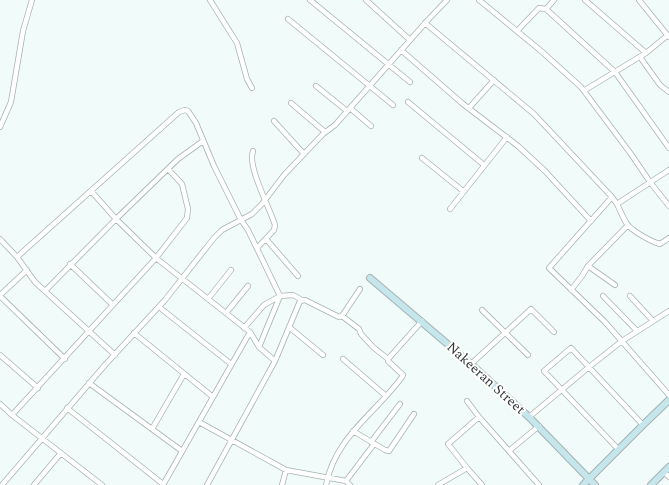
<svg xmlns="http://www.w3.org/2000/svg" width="669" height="485" font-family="Spectral,serif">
	<rect width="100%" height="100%" fill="#f1fcfa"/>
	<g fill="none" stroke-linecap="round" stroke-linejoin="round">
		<g stroke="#a7b2b0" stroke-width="6">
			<path id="street" d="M 210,0 L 237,43 L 247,79 L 252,88
				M 310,0 L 410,82
				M 366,0 L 410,40
				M 479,0 L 540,50 L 581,87 L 631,154 L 650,182 L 669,206
				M 585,0 L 646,53
				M 639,0 L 669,37
				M 546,9 L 554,0
				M 288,19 L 393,105
				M 425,23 L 534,114 L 612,197
				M 517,31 L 539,8 L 546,9 L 615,72 L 669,148
				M 401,50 L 463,104 L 518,146 L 545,171 L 591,221
				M 640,57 L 660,85 L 669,92
				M 316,86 L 347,111
				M 585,90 L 646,53 L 668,35
				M 408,102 L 484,165
				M 291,103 L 325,132
				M 350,108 L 371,126
				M 469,108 L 494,80
				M 274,121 L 304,154
				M 0,127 L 11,102 L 23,31 L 32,0
				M 253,151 C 247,167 270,208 275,225 L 274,230 L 257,248
				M 422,158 L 463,191
				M 669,170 L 617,204 L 612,197 L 549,268 L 605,322 L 669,395
				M 91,191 L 116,219 L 156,258 L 250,332 L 163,485
				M 617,204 C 620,210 623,218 627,224 C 632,231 652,242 660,244 L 669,238
				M 450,209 L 507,137
				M 0,239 L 17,257 L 35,282 L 115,355
				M 266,239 L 298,276
				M 17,257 L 179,112 L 185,110 L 188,111 L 196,123 L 214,166 L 241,220 L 248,230 L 280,296 L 264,305 L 244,328
				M 70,264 L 113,305
				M 588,266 L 615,285
				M 571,290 L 582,276 L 588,266 L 628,225
				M 45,291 L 116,219 L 178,159 L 203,141
				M 0,295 L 27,270
				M 0,296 L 65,359
				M 603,296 L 637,331
				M 630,296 L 653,321
				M 208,299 L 231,270
				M 159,307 L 231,364
				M 482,310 L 528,355
				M 226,313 L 248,286
				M 342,316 L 359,329 L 361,334 L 373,347 L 388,359
				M 289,327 L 323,355
				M 250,332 L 259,347 L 275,361
				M 134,333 L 213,397
				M 259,347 L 280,296 L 293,295 L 302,300
				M 0,355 L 38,388
				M 343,359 L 386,396
				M 471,364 L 531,309 L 554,332
				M 89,383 L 182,451
				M 467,401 L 479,417 L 539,485
				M 0,404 L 12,415
				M 67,408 L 163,484
				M 529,417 L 589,367 L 622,341 L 669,311
				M 199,422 L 286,470 L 346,481 L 350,485
				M 152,429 L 184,374
				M 353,431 L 385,450 L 389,451 L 414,414
				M 371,442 L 400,404
				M 618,449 L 544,371 L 571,348 L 643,425
				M 510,450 L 539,426
				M 467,468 L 448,444 L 479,417
				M 664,472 L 669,477
				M 346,481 L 374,444
				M 2,485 L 105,365 L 165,300 L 214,238 L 222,230 L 252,214 L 262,204 L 284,175 L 323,134 L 335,125 L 427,21 L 447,0
				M 34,485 L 61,453
				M 102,485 L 12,415 L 156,258 L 187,218 L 188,209 L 182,184 L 168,169
				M 207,485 L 275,361 L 300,301 L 305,300 L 339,317 L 342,316 L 360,289
				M 282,485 L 286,470
				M 326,485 C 335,437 375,414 402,377 L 403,375 L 388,361 L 388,359 L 422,321
				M 438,485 L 467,468 L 482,485"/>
		</g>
		<g stroke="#a7b2b0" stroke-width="8">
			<path id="secondary" d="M 370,278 L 471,364 L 529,417 L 595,485
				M 583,485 L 643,425 L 669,400
				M 651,485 L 669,467"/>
		</g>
		<use href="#street" stroke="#fff" stroke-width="4.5"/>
		<use href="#secondary" stroke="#c4e6ec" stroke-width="6"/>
	</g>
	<g text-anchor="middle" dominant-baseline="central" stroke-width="4" stroke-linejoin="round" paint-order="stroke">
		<g font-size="14" fill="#333737" stroke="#fff">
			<text transform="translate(486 378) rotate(42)">Nakeeran Street</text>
		</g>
	</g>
</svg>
